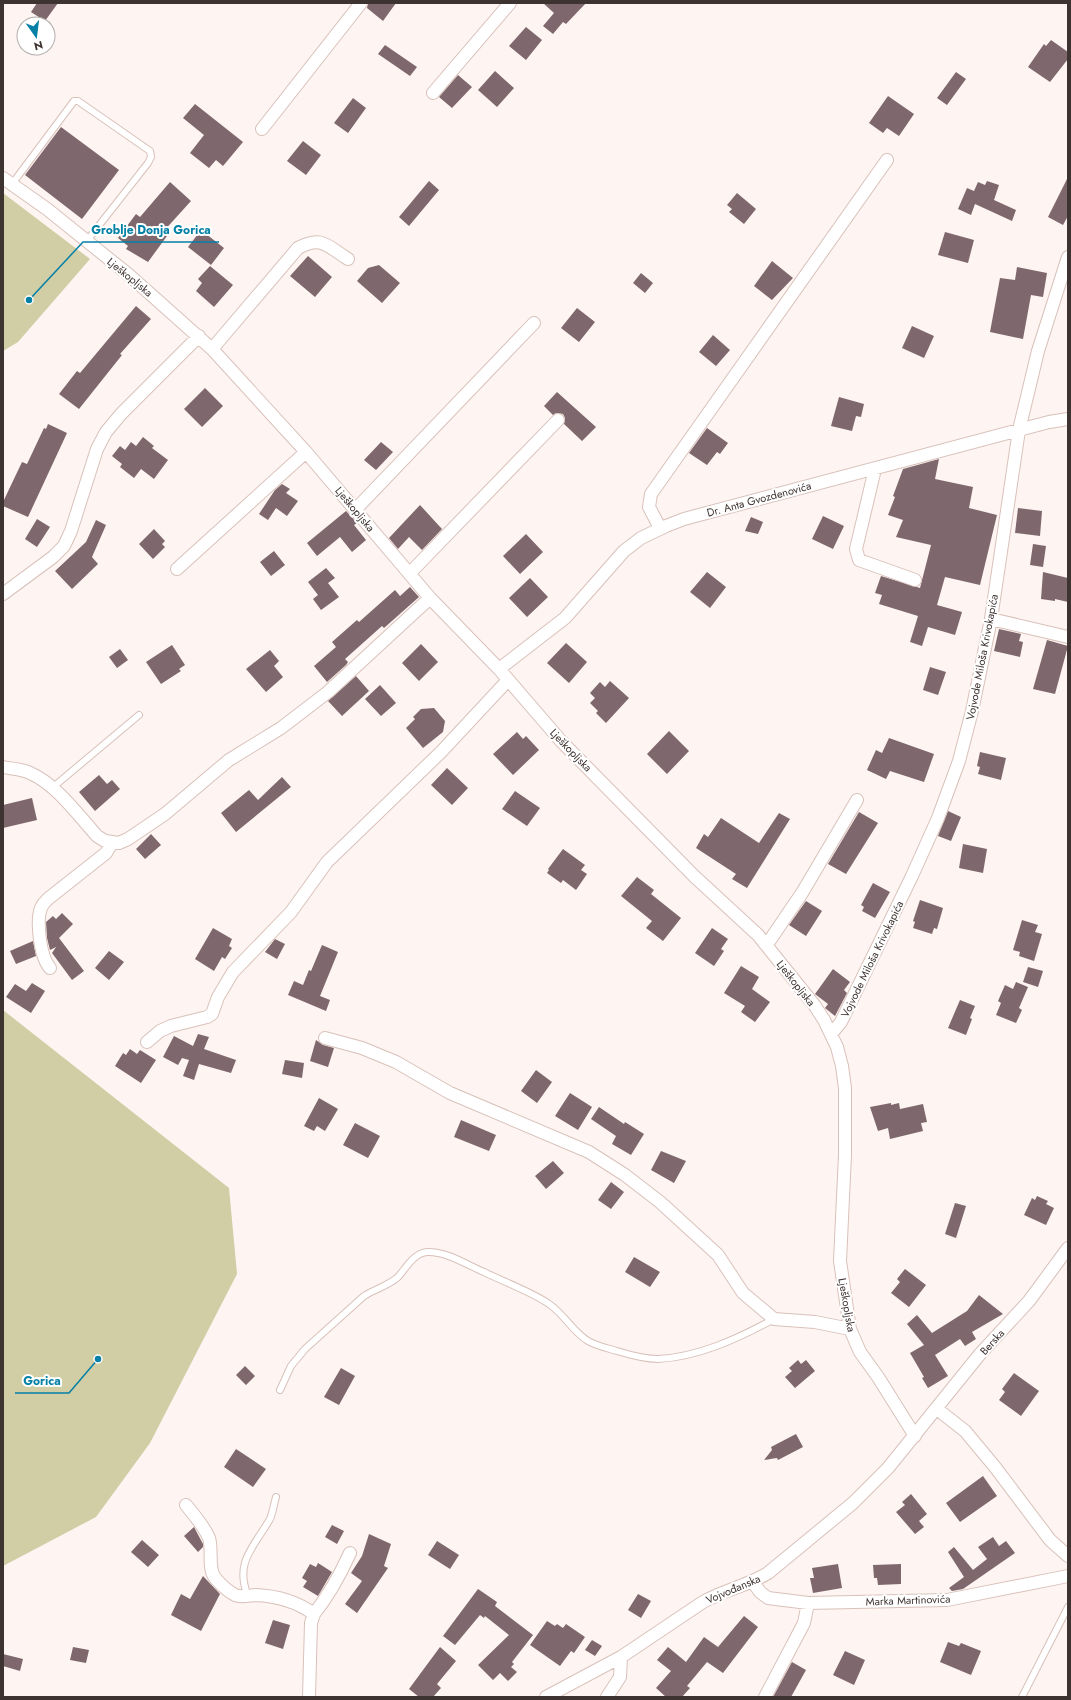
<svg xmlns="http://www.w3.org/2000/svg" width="1071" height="1700" font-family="Jost,sans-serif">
	<rect width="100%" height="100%" fill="#fef4f1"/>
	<path fill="#d1cda4" d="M 3,193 L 90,259 L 18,342 L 3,351 Z
		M 3,1010 L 229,1188 L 237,1274 L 150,1443 L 96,1517 L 3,1566 Z"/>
	<path fill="#7e686d" d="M 37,3 L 58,3 L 45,21 L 31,12 Z
		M 368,3 L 396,3 L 383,21 L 367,8 Z
		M 543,3 L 586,3 L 566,24 L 563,22 L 553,34 L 543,26 L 554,13 Z
		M 526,27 L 542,40 L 526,60 L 509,46 Z
		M 1051,40 L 1068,52 L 1068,59 L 1050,82 L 1028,67 L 1044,44 L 1046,46 Z
		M 385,45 L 417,67 L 410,76 L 378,54 Z
		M 495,71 L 514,88 L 497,107 L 478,90 Z
		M 956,72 L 966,79 L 947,105 L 937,98 Z
		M 458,75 L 472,87 L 452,108 L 439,97 Z
		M 888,96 L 914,114 L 899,136 L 887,128 L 883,133 L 869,123 Z
		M 353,98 L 366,108 L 348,133 L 334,123 Z
		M 195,104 L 243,142 L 223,166 L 216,160 L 209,168 L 190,153 L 204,135 L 183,118 Z
		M 61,127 L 119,170 L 82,219 L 25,175 Z
		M 303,141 L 321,155 L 306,175 L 287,161 Z
		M 1068,177 L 1068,216 L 1063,225 L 1048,217 Z
		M 429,181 L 439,190 L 409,226 L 399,217 Z
		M 987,181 L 999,185 L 994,200 L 1016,210 L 1012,221 L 975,204 L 971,215 L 958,209 L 967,188 L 974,191 L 978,182 L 985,185 Z
		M 170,182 L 191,201 L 162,233 L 167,236 L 148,262 L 126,249 L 128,246 L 118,238 L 136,214 L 140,217 Z
		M 737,193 L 756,209 L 744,224 L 729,212 L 732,209 L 727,205 Z
		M 201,230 L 224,248 L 211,265 L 188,247 Z
		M 945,232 L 974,240 L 968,263 L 938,255 Z
		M 308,256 L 332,277 L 315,297 L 290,276 Z
		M 772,261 L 793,278 L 772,300 L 754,286 Z
		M 379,265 L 400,283 L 382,303 L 357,281 L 368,268 Z
		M 210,266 L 233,285 L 214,307 L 196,291 L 202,283 L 198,279 Z
		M 1017,267 L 1047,273 L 1043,297 L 1031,295 L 1023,339 L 990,332 L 1000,278 L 1015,280 Z
		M 641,273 L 653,283 L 645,293 L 633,283 Z
		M 136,306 L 151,319 L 120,354 L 122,355 L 79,409 L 59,394 L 77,371 L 80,373 Z
		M 577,308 L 595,322 L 579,342 L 561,328 Z
		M 912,326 L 934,336 L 924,358 L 902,348 Z
		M 713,335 L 730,350 L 716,366 L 699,352 Z
		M 205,388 L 223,406 L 202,427 L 184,409 Z
		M 557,392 L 596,427 L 582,441 L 564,424 L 565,418 L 563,414 L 556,413 L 553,415 L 544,406 Z
		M 839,397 L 864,404 L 861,417 L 856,416 L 852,431 L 831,426 Z
		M 48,424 L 67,433 L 28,517 L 3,506 L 3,502 L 22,462 L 27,464 L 44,428 L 46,429 Z
		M 707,428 L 728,443 L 720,454 L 717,452 L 707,465 L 689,453 Z
		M 143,437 L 154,446 L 152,448 L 168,460 L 154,479 L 141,469 L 134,478 L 120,467 L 122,464 L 112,456 L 120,446 L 125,450 L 131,442 L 136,446 Z
		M 381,442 L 393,452 L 376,470 L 364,460 Z
		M 939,459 L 935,479 L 973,487 L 969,508 L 997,515 L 980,585 L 945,577 L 937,605 L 962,612 L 955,635 L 928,627 L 922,646 L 910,642 L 918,616 L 879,604 L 882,595 L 875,593 L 881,576 L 920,588 L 931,545 L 896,537 L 903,520 L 888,515 L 895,497 L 893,496 L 903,469 Z
		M 282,484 L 290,489 L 286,493 L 298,501 L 287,516 L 276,508 L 268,520 L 259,514 L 275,490 Z
		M 420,505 L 442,529 L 422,550 L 409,537 L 398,549 L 389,538 Z
		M 1018,508 L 1042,511 L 1040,536 L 1015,533 Z
		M 346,511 L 357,523 L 354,525 L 366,540 L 352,552 L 340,537 L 317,556 L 307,543 Z
		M 823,516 L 844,526 L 833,549 L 812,539 Z
		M 751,517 L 763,522 L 758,534 L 745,531 Z
		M 37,519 L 50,527 L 37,547 L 25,539 Z
		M 96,520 L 106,525 L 92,557 L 98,564 L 72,589 L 55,571 L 86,542 Z
		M 154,529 L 165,541 L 162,544 L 165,547 L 153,559 L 139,544 Z
		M 526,534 L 543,552 L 520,574 L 503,556 Z
		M 1033,544 L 1046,546 L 1043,567 L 1030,565 Z
		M 274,551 L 285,565 L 271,576 L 260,562 Z
		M 326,568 L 335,578 L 328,583 L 339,597 L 321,610 L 313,599 L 318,595 L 308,582 Z
		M 707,572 L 726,587 L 710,608 L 690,592 Z
		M 1043,572 L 1068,578 L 1068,602 L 1055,599 L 1055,601 L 1041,599 Z
		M 530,578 L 548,597 L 527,617 L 509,598 Z
		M 410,587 L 419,597 L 384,628 L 382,626 L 345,659 L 348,662 L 346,665 L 327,682 L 314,666 L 336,647 L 332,642 L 357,620 L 359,622 L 395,590 L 400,596 Z
		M 999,629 L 1021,634 L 1019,641 L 1023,642 L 1020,657 L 994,651 Z
		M 1047,640 L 1068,646 L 1055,694 L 1033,689 Z
		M 566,643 L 587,662 L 569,683 L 547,663 Z
		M 421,644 L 438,662 L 419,681 L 402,663 Z
		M 172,645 L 185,665 L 179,669 L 181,671 L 161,684 L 146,662 Z
		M 120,649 L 128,660 L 117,668 L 109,657 Z
		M 270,650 L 279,661 L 274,666 L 283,677 L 266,692 L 246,669 Z
		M 930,667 L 946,672 L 938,695 L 923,690 Z
		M 356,676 L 369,691 L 342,716 L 328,701 Z
		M 610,681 L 629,698 L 606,723 L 596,713 L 598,711 L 590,703 L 595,698 L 590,693 L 600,682 L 605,687 Z
		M 380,685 L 396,703 L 381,716 L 365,699 Z
		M 434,708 L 445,721 L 443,732 L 423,748 L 406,728 L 415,719 L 413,717 L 421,709 Z
		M 669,731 L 689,751 L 667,774 L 647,754 Z
		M 517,732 L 523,739 L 526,736 L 539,750 L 513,775 L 493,754 Z
		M 889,738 L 934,754 L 924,782 L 890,771 L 886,779 L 867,770 L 876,750 L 882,753 Z
		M 980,752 L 1006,758 L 1001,780 L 978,774 L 980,767 L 977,766 Z
		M 447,768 L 468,788 L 452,805 L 431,785 Z
		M 99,775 L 107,784 L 112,780 L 120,789 L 95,811 L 79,792 Z
		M 282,777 L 291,787 L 236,832 L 221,813 L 249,790 L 258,800 Z
		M 515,791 L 540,808 L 527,826 L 502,809 Z
		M 32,798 L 37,820 L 3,828 L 3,805 Z
		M 948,811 L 961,817 L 951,841 L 938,836 Z
		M 859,812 L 878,823 L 846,874 L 828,864 Z
		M 779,813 L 790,819 L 747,888 L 732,879 L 736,874 L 696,848 L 704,834 L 708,837 L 721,818 L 759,843 Z
		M 151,834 L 161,845 L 145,859 L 136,849 Z
		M 963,844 L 987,849 L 983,873 L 959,868 Z
		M 563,849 L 585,865 L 581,870 L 587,874 L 576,890 L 563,880 L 561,883 L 547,873 L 549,870 L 548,869 Z
		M 637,877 L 654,890 L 651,894 L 681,918 L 663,941 L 646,928 L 652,921 L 621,896 Z
		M 873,883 L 890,892 L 875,918 L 862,911 L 864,907 L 861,905 Z
		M 920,900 L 943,908 L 937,929 L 934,928 L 932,934 L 913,928 L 915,922 L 913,921 Z
		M 806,901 L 822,911 L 806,936 L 789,925 Z
		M 62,913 L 73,924 L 59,938 L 84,971 L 72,980 L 52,953 L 56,947 L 50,950 L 47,938 L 46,922 L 53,916 L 56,919 Z
		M 1022,920 L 1038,925 L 1035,932 L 1042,934 L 1034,961 L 1019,956 L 1020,952 L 1013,950 Z
		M 213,928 L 232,939 L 229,946 L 232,948 L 225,959 L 222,957 L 214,971 L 195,959 Z
		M 712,928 L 728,939 L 721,949 L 724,951 L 714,966 L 695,953 Z
		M 275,939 L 285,944 L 277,959 L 265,952 Z
		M 33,941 L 36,956 L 16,964 L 10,951 Z
		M 322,945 L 338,952 L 320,996 L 330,1000 L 326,1011 L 288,995 L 294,981 L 303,985 L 309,970 L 311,971 Z
		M 109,951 L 124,962 L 109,980 L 95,968 Z
		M 741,966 L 759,977 L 752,989 L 770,1002 L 755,1022 L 741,1012 L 745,1006 L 724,993 Z
		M 1028,967 L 1043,971 L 1038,987 L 1023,982 Z
		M 833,969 L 850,982 L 844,990 L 847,993 L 835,1016 L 825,1008 L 828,1004 L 815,994 Z
		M 1016,982 L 1028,987 L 1019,1008 L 1022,1010 L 1016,1023 L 996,1015 L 1001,1003 L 998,1001 L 1005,985 L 1013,989 Z
		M 32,983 L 45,991 L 31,1013 L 6,997 L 15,984 L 26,991 Z
		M 960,1000 L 975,1006 L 970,1018 L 972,1019 L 966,1035 L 948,1028 Z
		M 198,1034 L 209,1037 L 204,1049 L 236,1060 L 231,1073 L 199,1064 L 194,1080 L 183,1076 L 189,1060 L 182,1058 L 178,1065 L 163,1057 L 174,1036 L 193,1046 Z
		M 316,1040 L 323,1045 L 334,1048 L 328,1067 L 310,1061 Z
		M 130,1049 L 137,1054 L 140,1050 L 156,1060 L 141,1083 L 115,1066 L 123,1053 L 126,1055 Z
		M 285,1060 L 304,1063 L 302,1078 L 282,1074 Z
		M 536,1070 L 552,1082 L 537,1103 L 521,1091 Z
		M 570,1093 L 592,1107 L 578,1130 L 555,1116 Z
		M 319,1098 L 338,1109 L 325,1131 L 317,1126 L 314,1131 L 304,1126 Z
		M 891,1103 L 891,1105 L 899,1103 L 900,1109 L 923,1104 L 927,1122 L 921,1123 L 923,1131 L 890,1139 L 888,1128 L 878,1131 L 870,1107 Z
		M 599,1107 L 624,1124 L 625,1122 L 644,1134 L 631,1155 L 612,1144 L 616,1136 L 591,1119 Z
		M 461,1120 L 496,1135 L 489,1151 L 454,1137 Z
		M 355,1123 L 380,1136 L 368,1158 L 343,1145 Z
		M 661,1151 L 686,1161 L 674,1183 L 651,1170 Z
		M 553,1161 L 564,1173 L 546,1189 L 535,1176 Z
		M 611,1182 L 624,1192 L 611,1209 L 598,1200 Z
		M 1037,1196 L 1048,1201 L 1046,1204 L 1054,1208 L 1046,1225 L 1024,1215 L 1032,1198 L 1035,1200 Z
		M 955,1203 L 966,1206 L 956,1238 L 945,1234 Z
		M 634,1257 L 660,1272 L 650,1287 L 625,1272 Z
		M 905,1269 L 926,1285 L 909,1307 L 891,1293 L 900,1282 L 897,1279 Z
		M 979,1295 L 1003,1314 L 972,1332 L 976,1339 L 965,1346 L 960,1339 L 935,1355 L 948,1376 L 928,1388 L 922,1378 L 924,1377 L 910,1353 L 924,1345 L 907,1324 L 917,1315 L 932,1333 L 967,1311 Z
		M 798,1360 L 801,1364 L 806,1360 L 815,1371 L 795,1388 L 785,1377 L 792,1371 L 789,1368 Z
		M 245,1366 L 255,1376 L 246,1385 L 236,1375 Z
		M 341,1368 L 355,1376 L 339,1405 L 324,1397 Z
		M 1014,1373 L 1039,1391 L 1021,1416 L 999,1400 L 1005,1392 L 1002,1389 Z
		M 796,1434 L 803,1447 L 778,1460 L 777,1458 L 764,1460 L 772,1450 L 771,1447 Z
		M 236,1449 L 266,1469 L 253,1487 L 224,1467 Z
		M 983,1476 L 997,1496 L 960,1522 L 946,1503 Z
		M 911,1494 L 927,1514 L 919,1521 L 924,1527 L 915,1534 L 896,1512 L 905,1505 L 902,1502 Z
		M 332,1525 L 344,1531 L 337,1544 L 325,1537 Z
		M 194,1527 L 203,1544 L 203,1547 L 198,1552 L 184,1536 Z
		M 369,1534 L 391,1544 L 384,1566 L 388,1568 L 357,1613 L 345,1604 L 362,1581 L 351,1573 L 362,1556 Z
		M 993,1537 L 999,1546 L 1006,1541 L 1015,1553 L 963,1589 L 952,1591 L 949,1588 L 964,1577 L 948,1552 L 954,1547 L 973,1570 L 987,1559 L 978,1547 Z
		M 142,1540 L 159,1555 L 148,1567 L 131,1552 Z
		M 437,1541 L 459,1555 L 450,1569 L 428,1555 Z
		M 318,1563 L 332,1572 L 318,1596 L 303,1587 L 307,1581 L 302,1578 L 310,1564 L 316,1567 Z
		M 838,1564 L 842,1588 L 813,1593 L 810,1578 L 814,1578 L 812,1568 Z
		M 901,1564 L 901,1584 L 878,1585 L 877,1578 L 874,1578 L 873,1565 Z
		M 203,1576 L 220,1594 L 201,1631 L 171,1615 L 181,1594 L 190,1599 Z
		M 478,1589 L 497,1602 L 495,1606 L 533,1635 L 512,1662 L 514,1664 L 511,1667 L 517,1672 L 508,1681 L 500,1673 L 493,1680 L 478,1665 L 509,1635 L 485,1616 L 484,1618 L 480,1615 L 455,1645 L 443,1636 Z
		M 638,1594 L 651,1601 L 641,1618 L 628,1610 Z
		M 744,1616 L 758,1627 L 723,1673 L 707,1662 L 687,1686 L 690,1688 L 682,1697 L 666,1697 L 656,1688 L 671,1671 L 657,1660 L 668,1647 L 686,1662 L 704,1637 L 718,1647 Z
		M 273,1620 L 290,1625 L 283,1649 L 265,1643 Z
		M 547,1621 L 555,1626 L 557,1624 L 563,1628 L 566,1624 L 585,1637 L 574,1653 L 571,1651 L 560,1666 L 530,1645 Z
		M 592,1640 L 602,1646 L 595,1656 L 585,1650 Z
		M 948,1642 L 959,1646 L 961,1643 L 981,1651 L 971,1675 L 940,1662 Z
		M 73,1647 L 89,1650 L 86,1663 L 70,1660 Z
		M 440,1647 L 456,1661 L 437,1684 L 441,1688 L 433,1697 L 419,1697 L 409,1689 Z
		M 845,1651 L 865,1660 L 854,1685 L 833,1675 Z
		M 3,1654 L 23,1659 L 20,1671 L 3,1666 Z
		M 792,1662 L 806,1670 L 791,1697 L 773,1697 Z"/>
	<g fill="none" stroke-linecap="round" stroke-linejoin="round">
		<g stroke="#d9c1ba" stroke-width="8">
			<path id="lane" d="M 12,184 L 74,101 L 78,101 L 150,151 L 151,157 L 148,163 L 86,242
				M 52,788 L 139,715
				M 280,1390 L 291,1366 L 305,1349 L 364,1296 C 375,1289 388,1286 398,1277 C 406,1268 414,1253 427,1252 C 446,1251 467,1265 484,1272 C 502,1281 534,1293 549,1304 C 564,1314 573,1332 588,1341 C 597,1346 607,1348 617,1351 C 630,1355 644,1359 658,1359 C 699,1357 739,1338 774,1319
				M 248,1596 C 234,1562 254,1547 270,1519 C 273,1512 274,1504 276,1497
				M 1022,1697 L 1068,1607"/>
		</g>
		<g stroke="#d9c1ba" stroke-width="14">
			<path id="street" d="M 433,93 L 510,3
				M 262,129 L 361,3
				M 3,178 L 47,209 L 129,275 L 212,349 L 306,452 L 430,598 L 499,669 L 561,741 L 694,876 L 758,935 L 815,1006 L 824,1020 L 837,1047 L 842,1066 L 845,1088 L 845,1155 L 840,1261 L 850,1329 L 860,1352 L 878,1377 L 915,1436
				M 212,349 L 298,248 C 322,235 327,246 348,259
				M 875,469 L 856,549 L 859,560 L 915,580
				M 355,510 L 534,323
				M 660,528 L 649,507 L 651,494 L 887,160
				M 177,569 L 306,452
				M 410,573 L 558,420
				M 3,594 L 53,557 L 64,546 L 71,531 L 97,449 L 106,432 L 121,414 L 199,336
				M 991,619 L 1068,637
				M 499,669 L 565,618 L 624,551 L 641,538 L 666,526 L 684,519 L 1049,422 L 1068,419
				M 3,767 C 12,769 22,769 30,773 C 56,784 79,816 97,836 L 105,841 L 119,843 L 128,839 L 165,814 L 229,760 L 281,728 L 328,692 L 430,598
				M 765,944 L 770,940 L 802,893 L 857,800
				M 50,968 C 40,957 36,921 41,908 C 43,903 46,901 49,898 L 106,853 L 112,843
				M 831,1034 L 841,1022 L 912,876 L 938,818 L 959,761 L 972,711 L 991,619 L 1019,430 L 1038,351 L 1068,257
				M 325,1038 L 362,1048 L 396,1062 L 450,1093 L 589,1152 L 625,1175 L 660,1202 L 718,1255 L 743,1293 L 774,1319 L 815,1322 L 850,1329
				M 147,1042 L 160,1031 L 171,1026 L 207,1017 L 212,1014 L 218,997 L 233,972 L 291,912 L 327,862 L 441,752 L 508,680
				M 937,1409 L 965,1431 L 995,1467 L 1050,1540 L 1068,1556
				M 186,1505 C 194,1515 204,1526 209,1538 C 213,1550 207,1570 216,1579 C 220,1584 229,1592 235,1595 C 242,1598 250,1595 256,1595 C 278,1596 296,1601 314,1614 L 311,1623 L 309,1697
				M 753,1582 L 760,1592 L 768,1598 L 808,1603 L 947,1600 L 1068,1576
				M 314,1614 C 329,1595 340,1575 350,1553
				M 546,1697 L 621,1657 L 703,1602 C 724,1590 747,1586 768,1573 L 853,1503 L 888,1468 L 980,1354 L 1029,1301 L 1068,1248
				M 607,1697 L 620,1677 L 621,1657
				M 765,1697 L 804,1623 L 808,1603"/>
		</g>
		<use href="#lane" stroke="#fff" stroke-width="6"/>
		<use href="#street" stroke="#fff" stroke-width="12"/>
	</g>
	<g text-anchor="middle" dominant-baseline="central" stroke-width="4" stroke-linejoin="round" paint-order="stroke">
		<g font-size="11" fill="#3d3331" stroke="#fff">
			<text transform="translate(130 277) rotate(39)">Lješkopljska</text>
			<text transform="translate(759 499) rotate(-15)">Dr. Anta Gvozdenovića</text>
			<text transform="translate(355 509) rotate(50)">Lješkopljska</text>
			<text transform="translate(982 657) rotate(-79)">Vojvode Miloša Krivokapića</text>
			<text transform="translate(571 750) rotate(46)">Lješkopljska</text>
			<text transform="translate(872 959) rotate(-64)">Vojvode Miloša Krivokapića</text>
			<text transform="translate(796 983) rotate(52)">Lješkopljska</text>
			<text transform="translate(847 1305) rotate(80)">Lješkopljska</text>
			<text transform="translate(992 1342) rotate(-48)">Berska</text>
			<text transform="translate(733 1589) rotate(-23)">Vojvođanska</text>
			<text transform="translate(908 1600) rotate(-2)">Marka Martinovića</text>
		</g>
	</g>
	<path fill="none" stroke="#0480a6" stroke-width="1.5" d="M29 300L83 242H219M98 1359L69 1393H15"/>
	<g fill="#0480a6" stroke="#fff" stroke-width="1.5">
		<circle cx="29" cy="300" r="4"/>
		<circle cx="98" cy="1359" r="4"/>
	</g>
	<g font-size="12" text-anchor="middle" font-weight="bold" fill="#0480a6" stroke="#fff" stroke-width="4" stroke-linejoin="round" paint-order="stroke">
		<text x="151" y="234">Groblje Donja Gorica</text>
		<text x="42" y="1385">Gorica</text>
	</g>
	<rect width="1071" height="1700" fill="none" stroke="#3d3331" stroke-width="8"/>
	<g transform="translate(36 36) rotate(166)"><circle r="19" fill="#ffffff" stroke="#b1adad"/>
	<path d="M0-3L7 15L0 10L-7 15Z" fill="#0480a6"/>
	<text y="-6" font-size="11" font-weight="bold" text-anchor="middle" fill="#3d3331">N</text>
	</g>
</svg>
